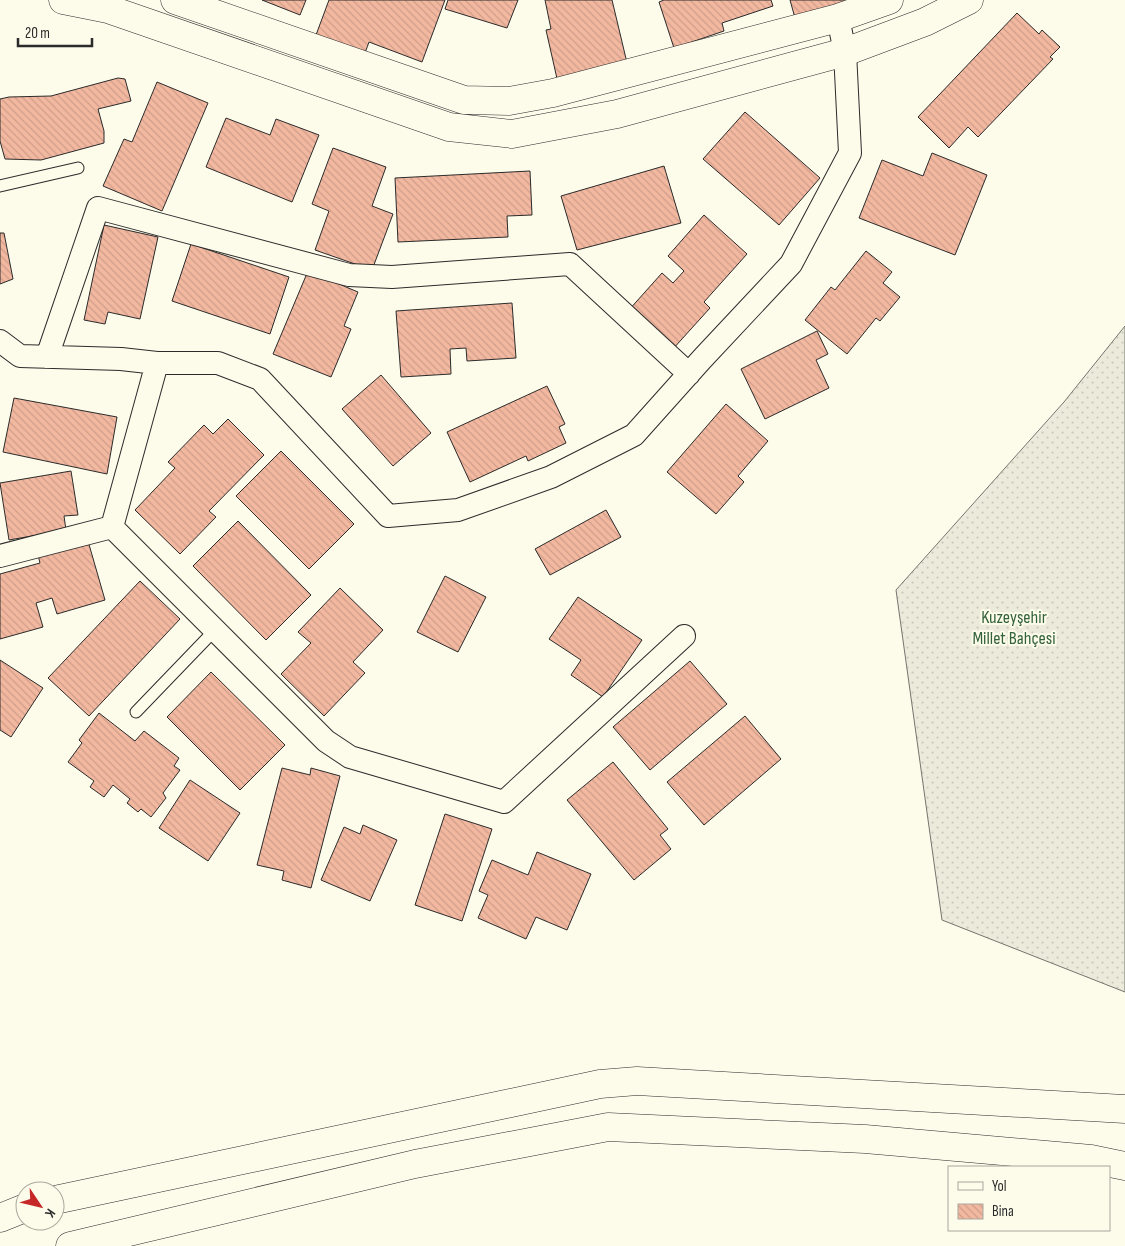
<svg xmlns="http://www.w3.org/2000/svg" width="1125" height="1246" font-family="'Sofia Sans Condensed',sans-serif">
	<defs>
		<pattern id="grass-dots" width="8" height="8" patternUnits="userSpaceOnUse" patternTransform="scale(1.25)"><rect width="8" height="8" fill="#ecebdb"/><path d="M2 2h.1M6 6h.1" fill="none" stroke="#cbcabc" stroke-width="1.8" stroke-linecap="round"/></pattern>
		<pattern id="building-back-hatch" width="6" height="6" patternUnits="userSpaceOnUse" patternTransform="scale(1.25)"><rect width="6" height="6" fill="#f2b8a0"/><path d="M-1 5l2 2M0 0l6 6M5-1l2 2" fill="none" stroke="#d09e8a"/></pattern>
	</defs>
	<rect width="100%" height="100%" fill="#fdfbea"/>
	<path fill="url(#grass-dots)" stroke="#74746e" d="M 1125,326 L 1125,992 L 942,920 L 896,590 L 1064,402 Z"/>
	<path fill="url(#building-back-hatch)" stroke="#2b2b2b" d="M 262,0 L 306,0 L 300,15 Z
		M 329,0 L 445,0 L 422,62 L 369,42 L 365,53 L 316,35 Z
		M 448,0 L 518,0 L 507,28 L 445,9 Z
		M 545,0 L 612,0 L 628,67 L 558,83 L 546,30 L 551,29 Z
		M 664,0 L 771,0 L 773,6 L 722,23 L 724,31 L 674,48 L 659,2 Z
		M 790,0 L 863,0 L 795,18 Z
		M 1017,13 L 1039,34 L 1042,30 L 1060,47 L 1050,57 L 1053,59 L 978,137 L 968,127 L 949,148 L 918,117 Z
		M 118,78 L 125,79 L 131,101 L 98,109 L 104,131 L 104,143 L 41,160 L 5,159 L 0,141 L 0,99 L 9,97 L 51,96 Z
		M 157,82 L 208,103 L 162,211 L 103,186 L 124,139 L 132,142 Z
		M 745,112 L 820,178 L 779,225 L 703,159 Z
		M 226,118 L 270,135 L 276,119 L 319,135 L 292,202 L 206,167 Z
		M 333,148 L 386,167 L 372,206 L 393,214 L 372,270 L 315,250 L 329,211 L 312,204 Z
		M 932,153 L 987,175 L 955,255 L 859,218 L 882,160 L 923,176 Z
		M 664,166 L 681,223 L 577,250 L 561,196 Z
		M 530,171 L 532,215 L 507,216 L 508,237 L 398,242 L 395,178 Z
		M 704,215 L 747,254 L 704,302 L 710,308 L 672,350 L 628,311 L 662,273 L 673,283 L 684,271 L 668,256 Z
		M 104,225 L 158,237 L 140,319 L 108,312 L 105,324 L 84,320 Z
		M 0,233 L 4,233 L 13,279 L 0,284 Z
		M 191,244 L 289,277 L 270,334 L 172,301 Z
		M 866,251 L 892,272 L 883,283 L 900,297 L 880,321 L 876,318 L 847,354 L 805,320 L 831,287 L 835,290 Z
		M 308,271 L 358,292 L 344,326 L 351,329 L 331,377 L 273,354 Z
		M 512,303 L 516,358 L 467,361 L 466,348 L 450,349 L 451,374 L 401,377 L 396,311 Z
		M 817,331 L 828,354 L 816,360 L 829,388 L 765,419 L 741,369 Z
		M 381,375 L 431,433 L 393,466 L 342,409 Z
		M 547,386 L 565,424 L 559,427 L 566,443 L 528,461 L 526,456 L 470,482 L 447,432 Z
		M 14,398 L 117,417 L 107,474 L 3,452 Z
		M 726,404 L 768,441 L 738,476 L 744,482 L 716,514 L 667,472 Z
		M 228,419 L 264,455 L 209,511 L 216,517 L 180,554 L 135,510 L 175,468 L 168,462 L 204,425 L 213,434 Z
		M 281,451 L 354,524 L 309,569 L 236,496 Z
		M 71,471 L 78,515 L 64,516 L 66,530 L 9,540 L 0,483 Z
		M 606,510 L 621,537 L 550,575 L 535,549 Z
		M 238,521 L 311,595 L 266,640 L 193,566 Z
		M 88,541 L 105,600 L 57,614 L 52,598 L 36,603 L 43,627 L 0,639 L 0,574 L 40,563 L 38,555 Z
		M 445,576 L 486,597 L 458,652 L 417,632 Z
		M 140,581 L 180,619 L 89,716 L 48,678 Z
		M 340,588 L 383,630 L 353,662 L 365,673 L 324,716 L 281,674 L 311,643 L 298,632 Z
		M 578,597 L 642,640 L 603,697 L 571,675 L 581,660 L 549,639 Z
		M 0,660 L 43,688 L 11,737 L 0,730 Z
		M 690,661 L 727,704 L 650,770 L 613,727 Z
		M 211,672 L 285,745 L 240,790 L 167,717 Z
		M 99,713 L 135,741 L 144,731 L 179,758 L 174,766 L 180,770 L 163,793 L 166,798 L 151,817 L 141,809 L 138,812 L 127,803 L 130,799 L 113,785 L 104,797 L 90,787 L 94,781 L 68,762 L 82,743 L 79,740 Z
		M 745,716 L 781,759 L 704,825 L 667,782 Z
		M 613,762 L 668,829 L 660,835 L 671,849 L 634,880 L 567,800 Z
		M 282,768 L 310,775 L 311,768 L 340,776 L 311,888 L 282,880 L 284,871 L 257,865 Z
		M 190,780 L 240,813 L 208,861 L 159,828 Z
		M 445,814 L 492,829 L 462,921 L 415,905 Z
		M 363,825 L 397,840 L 370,901 L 321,880 L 344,827 L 360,834 Z
		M 537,852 L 591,874 L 567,930 L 536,917 L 526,939 L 478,918 L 488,895 L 479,891 L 492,860 L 528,875 Z"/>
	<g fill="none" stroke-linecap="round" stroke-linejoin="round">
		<g stroke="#2b2b2b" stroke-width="13">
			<path id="lane" d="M 0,186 L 78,168
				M 136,712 L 214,631"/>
		</g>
		<g stroke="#2b2b2b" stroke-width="24">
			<path id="street" d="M 0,341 L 20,356 L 121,359 L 157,363 L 218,363 L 260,379 L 388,516 L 458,510 L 551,477 L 634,435 L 702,359 L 791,264 L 850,153 L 845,52 L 838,18
				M 47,357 L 98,208 L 349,275 L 392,277 L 570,264 L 689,374
				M 157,363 L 112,527 L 326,741 L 350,757 L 504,802 L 684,636
				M 0,556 L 112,527"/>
		</g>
		<g stroke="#2b2b2b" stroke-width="29">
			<path id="secondary" d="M 63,0 L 108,9 L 449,127 L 512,134 L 617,114 L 845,52 L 925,22 L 969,0
				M 175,0 L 464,100 L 509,101 L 553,93 L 838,18 L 889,0
				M 55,1200 L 600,1084 L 637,1081 L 1125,1109
				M 0,1218 L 25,1208
				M 70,1246 L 415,1164 L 608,1127 L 865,1139 L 1091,1159 L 1125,1166"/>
		</g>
		<use href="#lane" stroke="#fdfbea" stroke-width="11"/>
		<use href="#street" stroke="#fdfbea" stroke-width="22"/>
		<use href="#secondary" stroke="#fdfbea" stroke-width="28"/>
	</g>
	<g text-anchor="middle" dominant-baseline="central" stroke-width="4" stroke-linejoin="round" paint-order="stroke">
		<g font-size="18" fill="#34623c" stroke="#fdfbea">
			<text x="1014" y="617">Kuzeyşehir<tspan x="1014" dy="21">Millet Bahçesi</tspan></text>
		</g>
	</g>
	<rect x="948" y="1166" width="162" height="65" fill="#fdfbea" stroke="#a9a89e"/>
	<rect x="958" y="1182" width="25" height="8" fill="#fdfbea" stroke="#a9a89e"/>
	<text x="992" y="1191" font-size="15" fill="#2b2b2b">Yol</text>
	<rect x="958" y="1204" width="25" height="15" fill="url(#building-back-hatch)" stroke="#a9a89e"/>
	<text x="992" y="1216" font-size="15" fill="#2b2b2b">Bina</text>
	<g transform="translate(40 1206) rotate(125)"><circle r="24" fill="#fdfbea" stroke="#a9a89e"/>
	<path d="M0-4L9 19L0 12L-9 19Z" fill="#c62828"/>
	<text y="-8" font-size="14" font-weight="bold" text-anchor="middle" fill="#2b2b2b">K</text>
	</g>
	<path d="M18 38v8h74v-8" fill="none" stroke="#2b2b2b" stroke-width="2.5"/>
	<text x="25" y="38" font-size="15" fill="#2b2b2b" stroke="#fdfbea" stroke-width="4" paint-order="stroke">20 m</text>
</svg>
